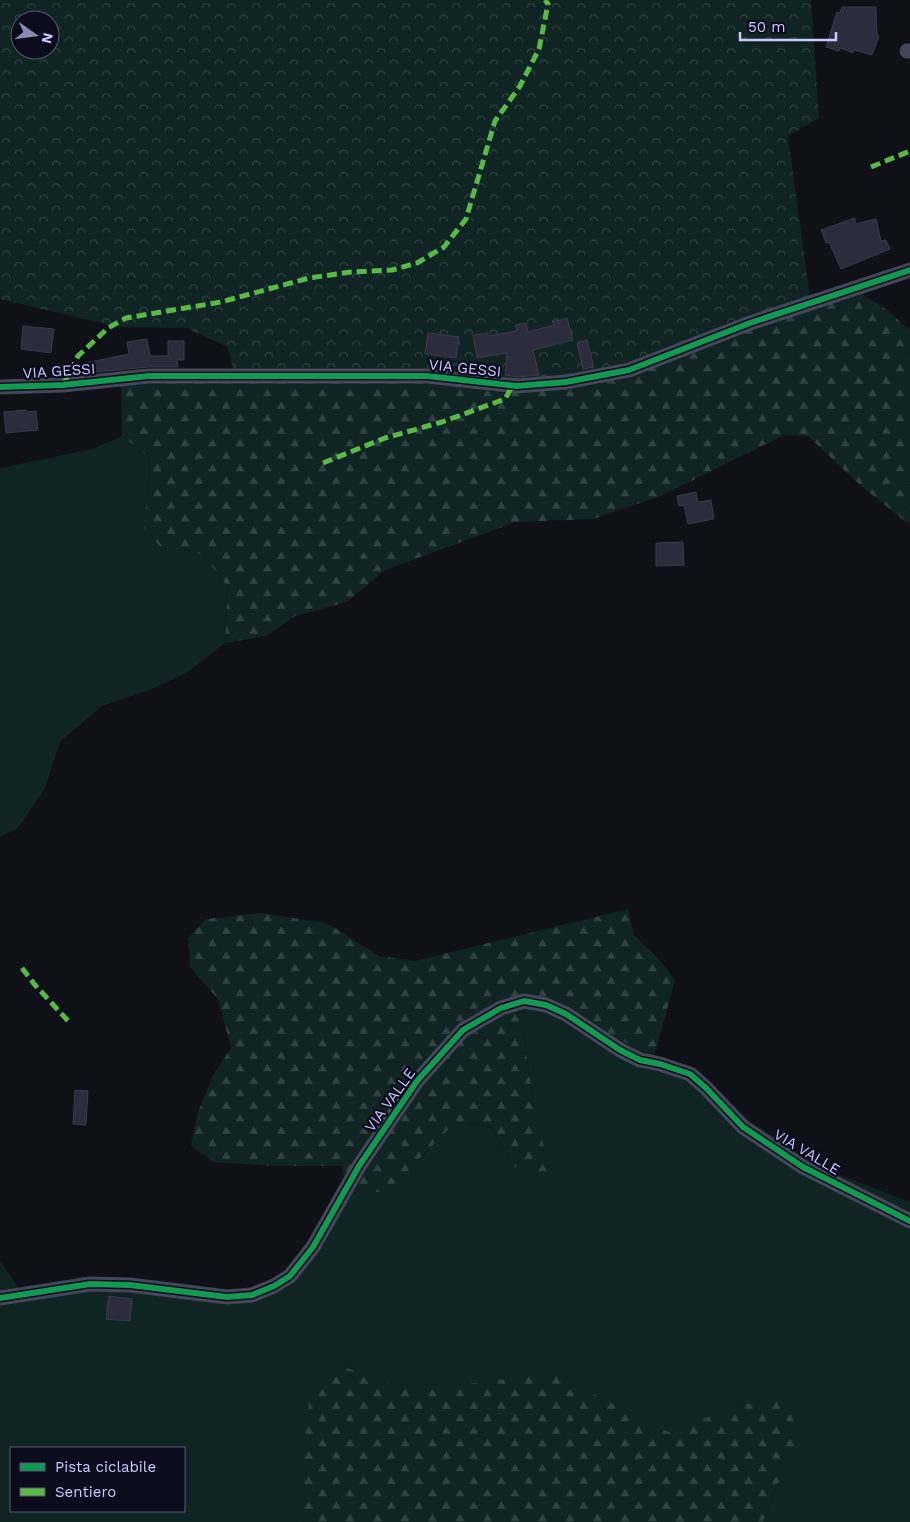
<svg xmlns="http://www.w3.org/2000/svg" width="910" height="1522" font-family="'Work Sans',sans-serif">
	<defs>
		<pattern id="forest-firs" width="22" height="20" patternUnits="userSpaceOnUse" patternTransform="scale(1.25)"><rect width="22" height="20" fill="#0f2423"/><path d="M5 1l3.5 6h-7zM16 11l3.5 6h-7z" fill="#314244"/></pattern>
		<pattern id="park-crowns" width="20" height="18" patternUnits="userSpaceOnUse" patternTransform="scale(1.25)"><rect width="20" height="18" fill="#0f2423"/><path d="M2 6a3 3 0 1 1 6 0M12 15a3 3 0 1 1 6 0" fill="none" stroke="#314244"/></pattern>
	</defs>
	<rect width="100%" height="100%" fill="#101019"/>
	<path fill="#0f2423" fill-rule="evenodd" d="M 122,436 L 150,458 L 147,491 L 164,551 L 203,554 L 228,587 L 225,643 L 188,672 L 152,689 L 102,706 L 60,742 L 45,788 L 18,828 L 0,837 L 0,468 L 92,449 Z
		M 544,1010 L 607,1033 L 654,1057 L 692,1070 L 750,1121 L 819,1167 L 910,1202 L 910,1522 L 763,1522 L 775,1489 L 791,1461 L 742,1405 L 668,1433 L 552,1374 L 467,1384 L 392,1385 L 337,1364 L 299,1481 L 299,1522 L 0,1522 L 0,1261 L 21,1291 L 82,1279 L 273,1293 L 348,1192 L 421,1159 L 433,1144 L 454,1123 L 491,1126 L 514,1166 L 533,1098 L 523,1031 ZM 11,1448 L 184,1448 L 184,1511 L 11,1511 Z"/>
	<path fill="url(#forest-firs)" d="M 854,289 L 886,309 L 910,330 L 910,523 L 906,522 L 860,485 L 808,436 L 784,435 L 661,496 L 593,519 L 516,522 L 385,570 L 347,602 L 295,616 L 266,636 L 225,643 L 228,587 L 203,554 L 164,551 L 144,528 L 150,458 L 122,436 L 121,383 L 376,374 L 434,385 L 509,393 Z
		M 628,909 L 634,935 L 657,957 L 675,980 L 654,1057 L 607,1033 L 544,1010 L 523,1031 L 533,1098 L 550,1174 L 531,1174 L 514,1166 L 491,1126 L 455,1123 C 431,1145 410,1170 387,1192 L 348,1192 L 341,1166 L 275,1166 L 213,1162 L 191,1146 L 197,1115 L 213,1075 L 231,1048 L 218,999 L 190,967 L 188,938 L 206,919 L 261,913 L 327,923 L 379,956 L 415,961 Z
		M 337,1364 L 392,1385 L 467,1384 L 552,1373 L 668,1432 L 742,1405 L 786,1399 L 801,1424 L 791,1461 L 775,1489 L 763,1522 L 299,1522 L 299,1481 L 310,1394 Z"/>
	<path fill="url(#park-crowns)" fill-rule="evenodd" d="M 0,0 L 811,0 L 819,118 L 788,136 L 811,305 L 669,352 L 509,393 L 434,385 L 376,374 L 235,378 L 228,347 L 186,328 L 118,327 L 0,299 ZM 20,20 L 50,20 L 50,50 L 20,50 Z"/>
	<path fill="#2d2c3c" stroke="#3b3a4e" d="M 842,7 L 876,7 L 877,35 L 879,36 L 872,55 L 854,50 L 853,53 L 840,48 L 839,51 L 826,47 L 837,12 L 840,13 Z
		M 855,218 L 855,224 L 876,219 L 881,241 L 886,240 L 890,249 L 841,269 L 829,242 L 826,243 L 821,230 Z
		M 567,318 L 573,340 L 533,350 L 539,375 L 517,377 L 505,375 L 507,353 L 477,358 L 473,335 L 488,333 L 488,336 L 517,331 L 515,325 L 526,323 L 528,332 L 554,325 L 553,322 Z
		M 23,326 L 54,329 L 51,353 L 21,349 Z
		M 428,333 L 459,337 L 456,358 L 425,354 Z
		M 147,339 L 150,356 L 168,356 L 168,341 L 184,341 L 184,360 L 177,360 L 178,367 L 148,367 L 76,374 L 85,363 L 129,354 L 127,342 Z
		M 587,340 L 594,367 L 583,369 L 577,343 Z
		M 26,410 L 26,412 L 36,411 L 38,430 L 6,433 L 4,412 Z
		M 696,492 L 698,502 L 711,500 L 714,519 L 688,524 L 684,505 L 679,506 L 677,496 Z
		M 683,542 L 684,565 L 656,566 L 656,543 Z
		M 75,1090 L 88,1091 L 86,1125 L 73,1124 Z
		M 109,1296 L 132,1299 L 130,1321 L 106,1319 Z"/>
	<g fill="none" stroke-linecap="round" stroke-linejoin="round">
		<path stroke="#44465a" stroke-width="15" d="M 907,51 L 910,51
			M 0,387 L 63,385 L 149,376 L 427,376 L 517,386 L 566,382 L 629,370 L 750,323 L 910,270
			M 0,1298 L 90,1284 L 130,1285 L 227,1297 L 252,1295 L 274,1286 L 290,1276 L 313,1247 L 359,1166 L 417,1081 L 463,1030 L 501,1008 L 524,1001 L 546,1005 L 566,1014 L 620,1050 L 640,1060 L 660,1064 L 690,1074 L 706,1088 L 743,1127 L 803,1167 L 910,1221"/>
		<path stroke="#58b947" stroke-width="5" stroke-dasharray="10 5" stroke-linecap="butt" d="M 871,167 L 910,151
			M 63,385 L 78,356 L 108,328 L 126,318 L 221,302 L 309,278 L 351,272 L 392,270 L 417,263 L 444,247 L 466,219 L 495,121 L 520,86 L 539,49 L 548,4 L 545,0
			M 323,463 L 385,438 L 442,422 L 505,399 L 513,385
			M 22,968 L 35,985 L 71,1024"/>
		<g stroke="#0d0c1d" stroke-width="9">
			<path id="cycleway" d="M 0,387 L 63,385 L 149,376 L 427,376 L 517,386 L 566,382 L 629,370 L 750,323 L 910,270
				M 0,1298 L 90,1284 L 130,1285 L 227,1297 L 252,1295 L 274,1286 L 290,1276 L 313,1247 L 359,1166 L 417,1081 L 463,1030 L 501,1008 L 524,1001 L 546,1005 L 566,1014 L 620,1050 L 640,1060 L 660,1064 L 690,1074 L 706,1088 L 743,1127 L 803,1167 L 910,1221"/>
		</g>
		<use href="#cycleway" stroke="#139951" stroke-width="6"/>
	</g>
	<g text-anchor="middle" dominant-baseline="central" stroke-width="4.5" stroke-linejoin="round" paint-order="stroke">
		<g font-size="15" fill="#cac9fe" stroke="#0d0c1d">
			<text transform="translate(465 368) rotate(6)">VIA GESSI</text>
			<text transform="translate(59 371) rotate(-4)">VIA GESSI</text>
			<text transform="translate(390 1100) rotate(-54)">VIA VALLE</text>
			<text transform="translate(807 1152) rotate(31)">VIA VALLE</text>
		</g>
	</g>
	<rect x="10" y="1447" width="175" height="65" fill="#0d0c1d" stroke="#595877"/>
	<rect x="20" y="1463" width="25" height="8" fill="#139951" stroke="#595877"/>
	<text x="55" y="1472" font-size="15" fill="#cac9fe">Pista ciclabile</text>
	<rect x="20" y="1488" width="25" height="8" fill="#58b947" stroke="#595877"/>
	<text x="55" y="1497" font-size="15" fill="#cac9fe">Sentiero</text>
	<g transform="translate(35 35) rotate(104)"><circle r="24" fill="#0d0c1d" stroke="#595877"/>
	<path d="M0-4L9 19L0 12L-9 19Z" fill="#8988ae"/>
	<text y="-8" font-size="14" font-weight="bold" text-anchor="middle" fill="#cac9fe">N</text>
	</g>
	<path d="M740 32v8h96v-8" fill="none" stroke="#cac9fe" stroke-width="2.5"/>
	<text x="748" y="32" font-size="15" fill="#cac9fe" stroke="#0d0c1d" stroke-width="4" paint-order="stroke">50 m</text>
</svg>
